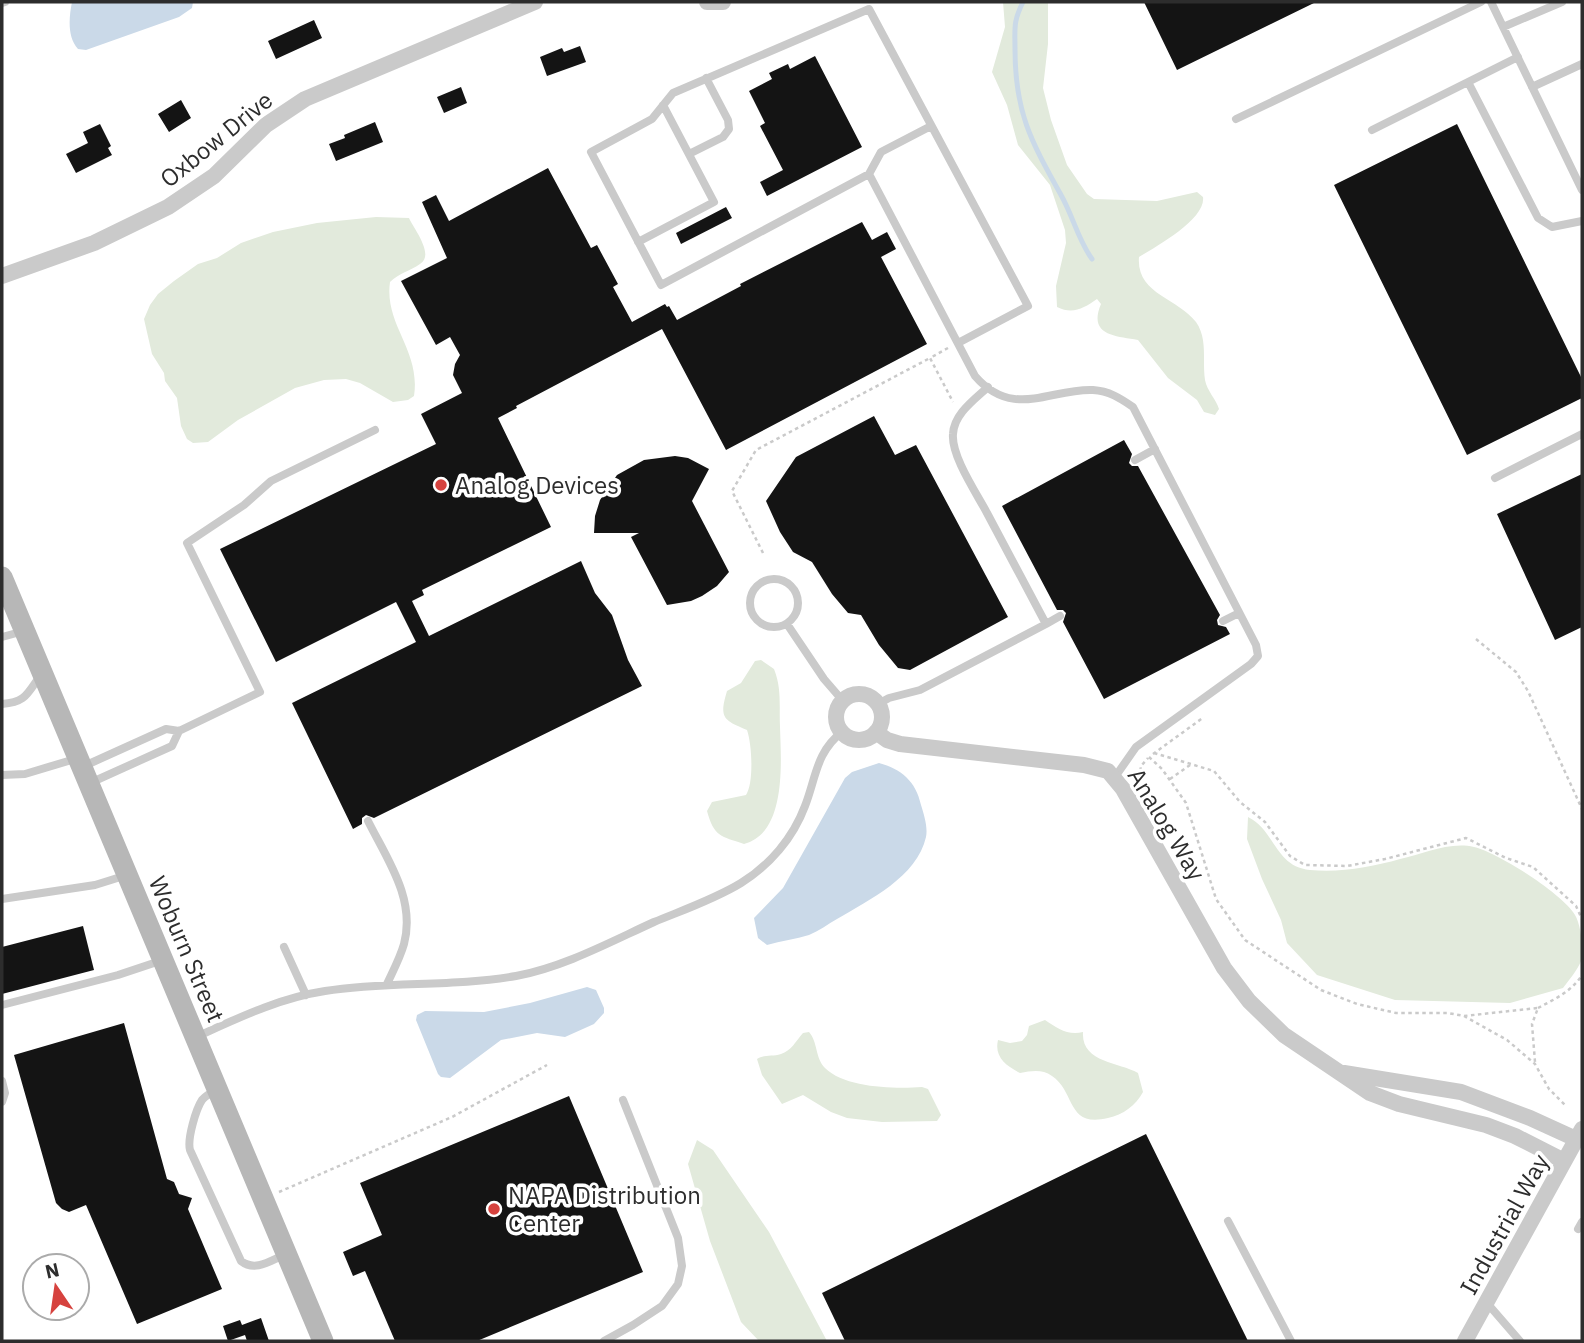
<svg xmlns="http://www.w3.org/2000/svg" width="1584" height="1343" font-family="'IBM Plex Sans',sans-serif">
	<rect width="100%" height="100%" fill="#fff"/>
	<path fill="#e2eadc" d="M 1003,2 L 1048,2 L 1048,44 L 1043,88 L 1051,120 L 1067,165 L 1087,194 L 1094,199 L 1157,201 L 1197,192 L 1203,197 C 1206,219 1157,246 1139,257 C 1136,294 1178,298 1196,322 C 1208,339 1202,361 1205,380 C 1207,391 1216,399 1219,409 L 1215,415 L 1204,412 L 1197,400 L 1168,378 L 1138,340 C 1114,336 1088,335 1101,304 L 1097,299 C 1084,308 1073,315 1057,307 L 1056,286 L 1066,243 L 1065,230 L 1050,185 L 1018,145 L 1007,105 L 992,72 L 1005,27 Z
		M 376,217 L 409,218 C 414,229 435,255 420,264 C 410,271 399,273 390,282 C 384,325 421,350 414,396 L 408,400 L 393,402 L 360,383 L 346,379 L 324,380 L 295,388 L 238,420 L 208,442 L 193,443 L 187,439 L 181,426 L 177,398 L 165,381 L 164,373 L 152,354 L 144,319 L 150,305 L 158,294 L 174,281 L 198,264 L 217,258 L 241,243 L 273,232 L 317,223 Z
		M 761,660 L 774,669 C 782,689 779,706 780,727 C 781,761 787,833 744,844 C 721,836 714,837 707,811 L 712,802 L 746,795 C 754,783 752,744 747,730 C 723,720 719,718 727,691 L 741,683 L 755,661 Z
		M 1248,817 C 1275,830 1275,867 1310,870 C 1340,873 1372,867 1400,859 C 1423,854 1450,841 1474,847 C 1497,852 1563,894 1575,915 C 1581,925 1584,950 1581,961 C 1577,971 1569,980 1563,988 L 1510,1003 L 1395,1000 L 1317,975 L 1287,943 L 1281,920 L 1262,879 L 1247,839 Z
		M 1045,1020 C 1057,1028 1068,1036 1083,1032 C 1081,1063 1119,1062 1138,1073 L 1143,1092 C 1136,1105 1123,1115 1108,1118 C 1066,1128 1076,1092 1052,1076 C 1042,1069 1032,1071 1020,1073 C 1006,1066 994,1057 998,1040 L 1010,1043 L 1022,1041 L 1027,1035 L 1029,1026 Z
		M 809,1032 C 818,1042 815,1058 825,1068 C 845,1088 895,1089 922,1087 L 928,1089 L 941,1115 L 937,1121 L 882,1122 L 847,1118 L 831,1112 L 803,1095 L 782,1104 L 762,1075 L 757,1059 C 764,1054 772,1057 781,1054 C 791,1051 796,1041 803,1033 Z
		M 697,1140 L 713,1150 L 769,1232 L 827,1341 L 759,1341 L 741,1322 L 710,1241 L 688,1164 Z"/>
	<path fill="#cad9e8" d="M 72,2 L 193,2 L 192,8 L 179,17 L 86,50 L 78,49 C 67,37 69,17 72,2 Z
		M 879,763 C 901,769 916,781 921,805 C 924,815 928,827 926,837 C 917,877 869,900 837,919 C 828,924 819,931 809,935 C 796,939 781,941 767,945 L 758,938 L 754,918 L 783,888 L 845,778 L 852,772 Z
		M 587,987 L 596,990 L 604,1008 L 604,1013 L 594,1024 L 565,1037 L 537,1033 L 501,1040 L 450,1078 L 441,1077 L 438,1074 L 416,1020 L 417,1015 L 425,1011 L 484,1012 L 530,1003 Z"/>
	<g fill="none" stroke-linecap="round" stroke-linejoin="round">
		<path stroke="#cad9e8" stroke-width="5" d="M 1023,2 C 1013,22 1015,28 1015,49 C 1015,113 1031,141 1061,195 C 1073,216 1078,240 1092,259"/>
	</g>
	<path fill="#141414" d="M 1144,2 L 1316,2 L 1177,70 Z
		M 314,20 L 322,38 L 276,59 L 268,41 Z
		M 580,46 L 586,62 L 547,76 L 540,57 L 562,48 L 564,52 Z
		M 815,56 L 862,147 L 767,196 L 760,182 L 783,170 L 760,126 L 765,123 L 749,91 L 772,79 L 769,73 L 788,64 L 790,69 Z
		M 461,87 L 467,103 L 444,113 L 437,97 Z
		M 181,100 L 191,118 L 169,132 L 158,114 Z
		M 375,122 L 383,142 L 336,161 L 329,144 L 345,138 L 344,135 Z
		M 100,124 L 111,146 L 108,148 L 112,155 L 76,173 L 66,154 L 88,143 L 83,132 Z
		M 1457,124 L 1582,379 L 1582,398 L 1467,455 L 1334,185 Z
		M 548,168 L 591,248 L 597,245 L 618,284 L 613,287 L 632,322 L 665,304 L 667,307 L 669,306 L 677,320 L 741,286 L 740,284 L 862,222 L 872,240 L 887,232 L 896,249 L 881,257 L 927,344 L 726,450 L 662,329 L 516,406 L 517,408 L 498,418 L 551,527 L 422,590 L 424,595 L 412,601 L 429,636 L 581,561 L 595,593 L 612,615 L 628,660 L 642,686 L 374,818 L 366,815 L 362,818 L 362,824 L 353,829 L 292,703 L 416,642 L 396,602 L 276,662 L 220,549 L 436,444 L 421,414 L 462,393 L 453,375 L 455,364 L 460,355 L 450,337 L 436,345 L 401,281 L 447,258 L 422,202 L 436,195 L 449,221 Z
		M 726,207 L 732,218 L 681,244 L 676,233 Z
		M 874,416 L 895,455 L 916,445 L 1008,617 L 910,670 L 898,668 L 879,645 L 861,615 L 848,613 L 832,594 L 812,562 L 793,552 L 780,532 L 766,501 L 796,457 Z
		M 1124,440 L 1132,454 L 1129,463 L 1132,466 L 1138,466 L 1220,615 L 1217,620 L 1218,625 L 1226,627 L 1230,634 L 1104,699 L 1063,622 L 1066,613 L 1063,610 L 1057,610 L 1002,506 Z
		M 675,456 L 688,458 L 709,469 L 692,501 L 729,572 L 717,586 L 702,596 L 691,601 L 667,605 L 631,537 L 639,533 L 594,533 L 595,516 L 600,500 L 617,475 L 644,460 Z
		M 1582,474 L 1582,627 L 1555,640 L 1497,514 Z
		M 83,926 L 94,970 L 2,994 L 2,947 Z
		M 124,1023 L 167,1179 L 174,1182 L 179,1194 L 192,1198 L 188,1209 L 222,1289 L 137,1324 L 86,1205 L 69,1212 L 62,1209 L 56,1203 L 14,1055 Z
		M 569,1096 L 643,1272 L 477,1341 L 395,1341 L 365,1271 L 353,1276 L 343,1252 L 382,1235 L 360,1183 Z
		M 1146,1134 L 1248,1341 L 845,1341 L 822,1293 Z
		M 261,1318 L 269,1341 L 247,1341 L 245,1335 L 228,1341 L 223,1326 L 240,1320 L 242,1325 Z"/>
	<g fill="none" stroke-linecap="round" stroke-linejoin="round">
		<path stroke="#cacaca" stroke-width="2.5" stroke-dasharray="3.5 3.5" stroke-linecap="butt" d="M 948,348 L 930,358 L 953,402
			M 763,553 L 732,491 L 756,450 L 930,358
			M 1476,639 L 1516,672 L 1528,691 L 1582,809
			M 1154,753 L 1214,771 L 1240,802 L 1265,822 L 1290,856 L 1305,865 L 1347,866 L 1385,859 L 1466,838 L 1506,858 L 1533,867 L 1576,906 L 1582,919
			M 1153,754 L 1204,717
			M 1149,757 L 1162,769 L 1186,803 L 1216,899 L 1245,940 L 1321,990 L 1357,1004 L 1396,1013 L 1448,1013 L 1464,1016 L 1507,1040 L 1535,1064 L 1549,1089 L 1565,1105
			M 1170,779 L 1190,765
			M 1137,780 L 1139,782 L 1141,766 L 1148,758
			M 1538,1008 C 1555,999 1572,991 1582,975
			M 1464,1016 L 1538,1008 L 1532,1024 L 1535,1062
			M 279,1192 L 452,1117 L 547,1065"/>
		<path stroke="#cacaca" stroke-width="8" d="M 1491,2 L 1582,190
			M 2,3 L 5,2
			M 1503,27 L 1562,2
			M 1468,82 L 1538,218 L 1552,227 L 1582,221
			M 1532,87 L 1582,64
			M 1236,119 L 1481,2
			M 1372,130 L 1518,57
			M 689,154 L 723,137 L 729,129 L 728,120 L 706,78
			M 869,174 L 881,152 L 931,126
			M 638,242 L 714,202 L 663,105
			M 958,343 L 1028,306 L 869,9 L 673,93 L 652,119 L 591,152 L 661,285 L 869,174 L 975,376 C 1013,420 1051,388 1093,390 C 1109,391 1120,398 1133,407 L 1256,645 L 1258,656 L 1251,664 L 1136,747 L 1115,777
			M 1135,460 L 1155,449
			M 1495,478 L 1582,434
			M750 603a24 24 0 1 1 48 0a24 24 0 1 1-48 0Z
			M 1223,621 L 1239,613
			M 787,624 L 824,679 L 843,701
			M 1046,624 L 1060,616
			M 2,637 L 24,631
			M 2,704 C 26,702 27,694 40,676
			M 878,704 L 889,698 L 920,690 L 1046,624 C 1026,587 1007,550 987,513 C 977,494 951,456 953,434 C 954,414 974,400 988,387
			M 82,767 L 166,729 L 179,731 L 260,692 L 187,543 L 244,505 L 271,481 L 375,430
			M 2,775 L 25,774 L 75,759
			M 90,783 L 172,746 L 179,731
			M 368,821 C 387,859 416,899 404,944 C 400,958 393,971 387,984
			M 2,899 L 95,885 L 127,875
			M 284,947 L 306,995
			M 2,1005 L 118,975 L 163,960
			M 196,1037 C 238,1018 279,998 325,991 C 388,981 453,987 516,976 C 564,967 610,942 654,922 C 683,910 715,899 741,883 C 770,865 793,838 805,806 C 816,778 816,752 842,732
			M 2,1081 L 5,1093 L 2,1102
			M 215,1090 C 211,1093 205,1096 202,1100 C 196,1109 187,1139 190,1150 L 241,1261 C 255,1272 270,1261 284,1255
			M 1228,1221 L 1291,1341
			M 1578,1229 L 1582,1222
			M 1487,1303 L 1520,1341
			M 604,1341 L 633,1325 L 662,1306 L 678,1284 L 682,1266 L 678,1238 L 623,1100"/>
		<path stroke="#cacaca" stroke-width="16" d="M 707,2 L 723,2
			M 2,276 L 94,243 L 168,207 L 214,176 L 266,125 L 305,99 L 535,2
			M836 717a23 23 0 1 1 46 0a23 23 0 1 1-46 0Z
			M 876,732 L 887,740 L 900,744 L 1084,765 L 1108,771 L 1123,789 L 1224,968 L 1249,1001 L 1284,1035 L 1370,1093 L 1399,1104 L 1486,1125 L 1515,1136 L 1564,1161
			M 1344,1073 L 1461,1092 L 1530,1118 L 1576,1139
			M 1465,1341 L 1582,1129"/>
		<path stroke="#b7b7b7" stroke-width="21" d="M 2,577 L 323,1341"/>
	</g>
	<g fill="#d6423e" stroke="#fff" stroke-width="2.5">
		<circle cx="441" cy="485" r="7"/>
		<circle cx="494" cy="1209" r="7"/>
	</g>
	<g text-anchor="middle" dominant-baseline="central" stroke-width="7" stroke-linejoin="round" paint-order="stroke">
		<g font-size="24" fill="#2d2d2d" stroke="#fff">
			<text transform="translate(216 139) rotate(-39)">Oxbow Drive</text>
			<text transform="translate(1167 824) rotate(59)">Analog Way</text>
			<text transform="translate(187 949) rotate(67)">Woburn Street</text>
			<text transform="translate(1504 1224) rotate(-61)">Industrial Way</text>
		</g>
		<g font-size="24" fill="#2d2d2d" stroke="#fff" text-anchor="start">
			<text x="455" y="485">Analog Devices</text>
			<text x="508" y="1195">NAPA Distribution<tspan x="508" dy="28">Center</tspan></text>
		</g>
	</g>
	<rect width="1584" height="1343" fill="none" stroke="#2d2d2d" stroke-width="7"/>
	<g transform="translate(56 1287) rotate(347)"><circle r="33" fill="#ffffff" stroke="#ababab" stroke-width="2"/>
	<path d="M0-5L12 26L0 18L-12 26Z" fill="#d6423e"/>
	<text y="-10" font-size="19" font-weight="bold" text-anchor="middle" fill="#2d2d2d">N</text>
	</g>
</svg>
